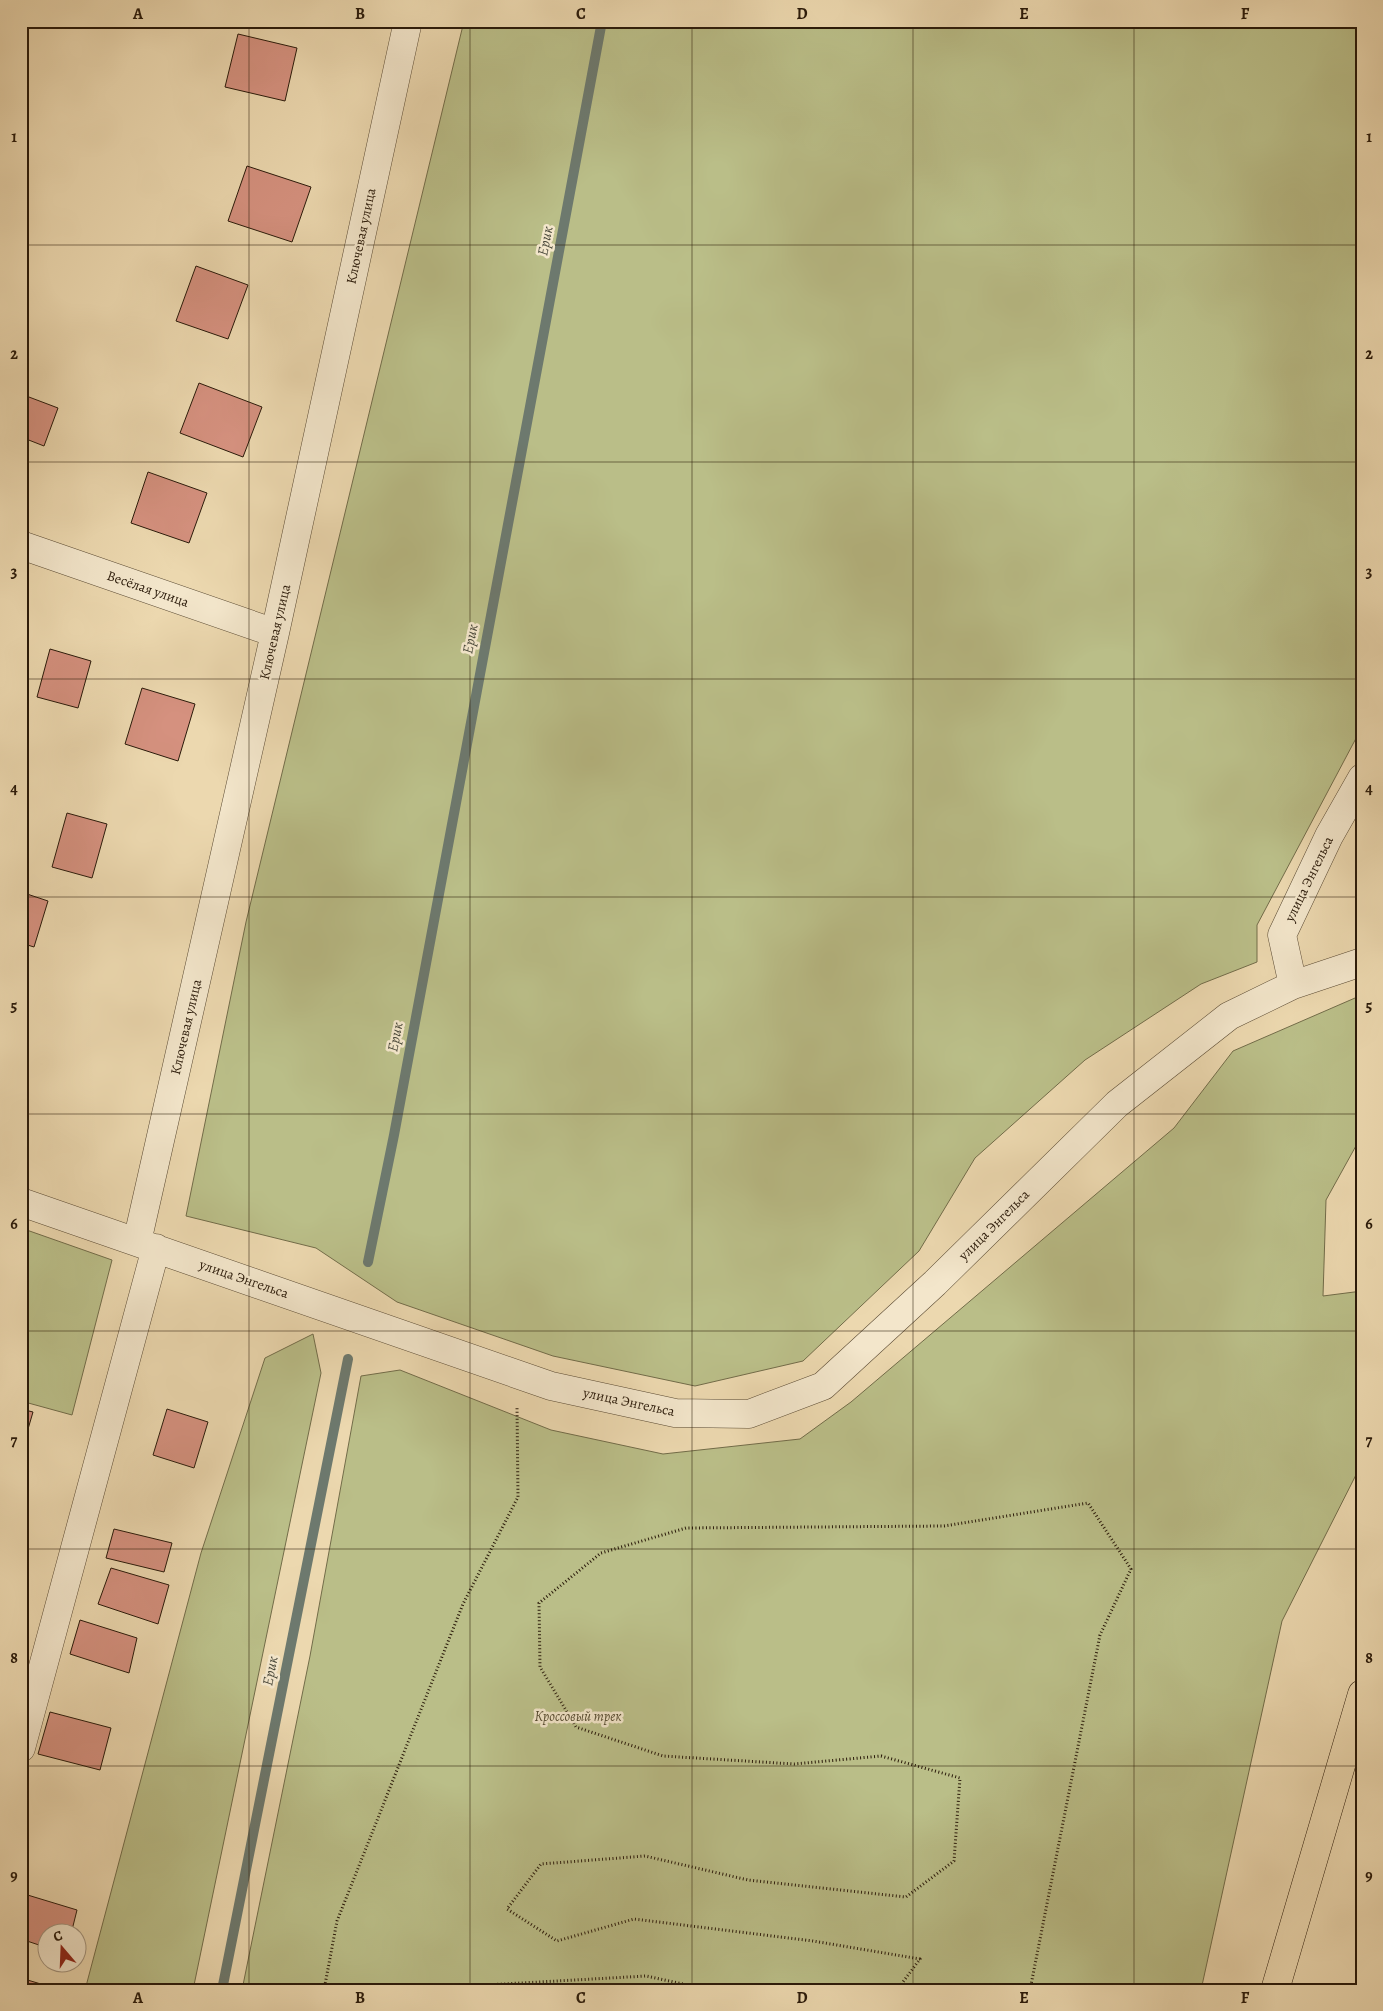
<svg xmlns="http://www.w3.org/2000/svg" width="1383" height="2011" font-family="Alegreya,serif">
	<rect width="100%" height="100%" fill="#ecd8af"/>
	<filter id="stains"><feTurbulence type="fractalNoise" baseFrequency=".004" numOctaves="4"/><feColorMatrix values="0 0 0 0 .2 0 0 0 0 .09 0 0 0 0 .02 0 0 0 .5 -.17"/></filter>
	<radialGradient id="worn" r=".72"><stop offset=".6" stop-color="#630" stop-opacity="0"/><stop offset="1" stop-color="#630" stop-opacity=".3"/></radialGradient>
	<path fill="#babe88" stroke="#726c49" d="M 464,21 L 1362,21 L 1362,727 L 1257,925 L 1257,962 L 1201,984 L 1085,1060 L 975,1158 L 919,1251 L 803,1361 L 695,1386 L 553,1356 L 397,1302 L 316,1248 L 186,1216 L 246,922 Z
		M 1355,998 L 1362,998 L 1362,1135 L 1326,1200 L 1323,1296 L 1362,1291 L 1362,1463 L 1282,1621 L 1201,1990 L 242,1990 L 310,1656 L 361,1376 L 400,1370 L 551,1430 L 663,1454 L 800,1439 L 851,1402 L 1174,1128 L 1233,1051 Z
		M 21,1228 L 112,1260 L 72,1415 L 21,1401 Z
		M 313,1334 L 321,1373 L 193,1990 L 85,1990 L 201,1553 L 265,1358 Z"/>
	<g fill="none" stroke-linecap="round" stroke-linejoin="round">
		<path stroke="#6d796e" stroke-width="10" d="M 368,1262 L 394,1135 L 602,21
			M 222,1990 L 348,1359"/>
	</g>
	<path fill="#d5917f" stroke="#2a1a0a" d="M 238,34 L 297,48 L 285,101 L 225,87 Z
		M 247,166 L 311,187 L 292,242 L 228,221 Z
		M 196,266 L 248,285 L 228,339 L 176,321 Z
		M 199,383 L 262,407 L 243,457 L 180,433 Z
		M 21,394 L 58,408 L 44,446 L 21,437 Z
		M 148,472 L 207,493 L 189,543 L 131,523 Z
		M 21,639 L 26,641 L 21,655 Z
		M 50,649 L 91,661 L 78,708 L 37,697 Z
		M 142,688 L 195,704 L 178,761 L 125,744 Z
		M 67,813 L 107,824 L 92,878 L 52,867 Z
		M 21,892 L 48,901 L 34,947 L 21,943 Z
		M 21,1409 L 33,1412 L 21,1453 Z
		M 167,1409 L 208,1422 L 194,1468 L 153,1455 Z
		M 114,1529 L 172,1543 L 164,1572 L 106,1558 Z
		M 111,1568 L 169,1585 L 158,1624 L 98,1604 Z
		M 80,1620 L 137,1638 L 129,1673 L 70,1654 Z
		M 50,1712 L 111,1728 L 100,1770 L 38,1754 Z
		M 21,1893 L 77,1910 L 71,1934 L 48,1934 L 48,1948 L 21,1939 Z
		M 21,1978 L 54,1988 L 21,1990 Z"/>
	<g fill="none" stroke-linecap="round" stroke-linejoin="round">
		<g stroke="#5a4a33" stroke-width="29">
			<path id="minor" d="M 21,545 L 275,633
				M 1293,985 L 1282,935 L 1329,836 L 1362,778
				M 21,1202 L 551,1386 L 675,1413 L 749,1414 L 823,1386 L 935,1283 L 1117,1104 L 1229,1016 L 1293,985 L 1362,962
				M 137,1242 L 275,633 L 408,21
				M 21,1748 L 156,1248"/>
		</g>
		<g stroke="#2a1a0a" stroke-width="29">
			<path id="highway" d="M 1275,1990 L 1362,1694"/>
		</g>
		<path stroke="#2a1a0a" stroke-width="3" stroke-dasharray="1 2.5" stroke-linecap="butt" d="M 324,1990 L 337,1921 L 463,1604 L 518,1497 L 517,1406
			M 464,1990 L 468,1986 L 646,1976 L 710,1990
			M 897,1990 L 920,1959 L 813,1941 L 634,1919 L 557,1941 L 507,1909 L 541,1864 L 645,1856 L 748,1880 L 906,1897 L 954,1861 L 960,1778 L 881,1756 L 794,1764 L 663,1756 L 576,1727 L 540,1667 L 539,1603 L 601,1553 L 686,1528 L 944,1526 L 1088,1503 L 1131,1569 L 1100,1635 L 1030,1990"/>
		<use href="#minor" stroke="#f3e6cb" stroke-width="28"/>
		<use href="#highway" stroke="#ecd8af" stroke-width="28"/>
	</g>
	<path fill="none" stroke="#2a1a0a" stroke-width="1" stroke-opacity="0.55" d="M 249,21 L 249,1990M 470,21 L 470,1990M 692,21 L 692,1990M 913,21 L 913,1990M 1134,21 L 1134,1990M 21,245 L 1362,245M 21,462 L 1362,462M 21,679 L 1362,679M 21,897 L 1362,897M 21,1114 L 1362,1114M 21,1331 L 1362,1331M 21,1549 L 1362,1549M 21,1766 L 1362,1766"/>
	<g text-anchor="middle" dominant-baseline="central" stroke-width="5" stroke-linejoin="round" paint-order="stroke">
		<g font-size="14" fill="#2a1a0a" stroke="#f3e6cb">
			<text transform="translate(361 236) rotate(-78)">Ключевая улица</text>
			<text transform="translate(148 589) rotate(19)">Весёлая улица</text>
			<text transform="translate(275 632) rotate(-77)">Ключевая улица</text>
			<text transform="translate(1309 879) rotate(-64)">улица Энгельса</text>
			<text transform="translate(186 1027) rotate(-77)">Ключевая улица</text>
			<text transform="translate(994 1225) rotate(-45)">улица Энгельса</text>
			<text transform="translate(244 1279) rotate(19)">улица Энгельса</text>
			<text transform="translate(629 1402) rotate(12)">улица Энгельса</text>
		</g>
		<g font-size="14" font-style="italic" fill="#554b30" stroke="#f3e6cb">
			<text x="578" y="1716">Кроссовый трек</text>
		</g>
		<g font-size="15" font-style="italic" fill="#4b4a3c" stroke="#f3e6cb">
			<text transform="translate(545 241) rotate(-79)">Ерик</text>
			<text transform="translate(470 639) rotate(-79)">Ерик</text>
			<text transform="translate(395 1037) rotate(-79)">Ерик</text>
			<text transform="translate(270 1671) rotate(-79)">Ерик</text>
		</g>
	</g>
	<rect width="1383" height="2011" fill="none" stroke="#ecd8af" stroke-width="55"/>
	<g transform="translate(62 1948) rotate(341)"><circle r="24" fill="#f3e6cb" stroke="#a3947e"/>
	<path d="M0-4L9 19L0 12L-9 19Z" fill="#8f2418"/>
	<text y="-8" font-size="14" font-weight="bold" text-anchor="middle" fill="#2a1a0a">С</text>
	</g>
	<rect x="28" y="28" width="1328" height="1956" fill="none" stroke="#2a1a0a" stroke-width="2"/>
	<g font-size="16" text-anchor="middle" font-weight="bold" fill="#2a1a0a">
		<text x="138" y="19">A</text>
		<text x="360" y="19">B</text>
		<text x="581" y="19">C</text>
		<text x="802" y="19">D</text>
		<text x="1024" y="19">E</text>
		<text x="1245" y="19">F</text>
		<text x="14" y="142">1</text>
		<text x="1369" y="142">1</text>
		<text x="14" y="359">2</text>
		<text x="1369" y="359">2</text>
		<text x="14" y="577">3</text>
		<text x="1369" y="577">3</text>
		<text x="14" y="794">4</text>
		<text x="1369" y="794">4</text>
		<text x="14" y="1011">5</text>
		<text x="1369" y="1011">5</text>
		<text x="14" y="1229">6</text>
		<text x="1369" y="1229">6</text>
		<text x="14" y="1446">7</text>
		<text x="1369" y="1446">7</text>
		<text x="14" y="1663">8</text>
		<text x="1369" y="1663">8</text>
		<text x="14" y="1881">9</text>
		<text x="1369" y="1881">9</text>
		<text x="138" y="2003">A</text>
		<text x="360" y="2003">B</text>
		<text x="581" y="2003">C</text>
		<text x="802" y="2003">D</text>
		<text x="1024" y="2003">E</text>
		<text x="1245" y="2003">F</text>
	</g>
	<rect width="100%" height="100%" filter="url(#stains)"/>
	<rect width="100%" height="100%" fill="url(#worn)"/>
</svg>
